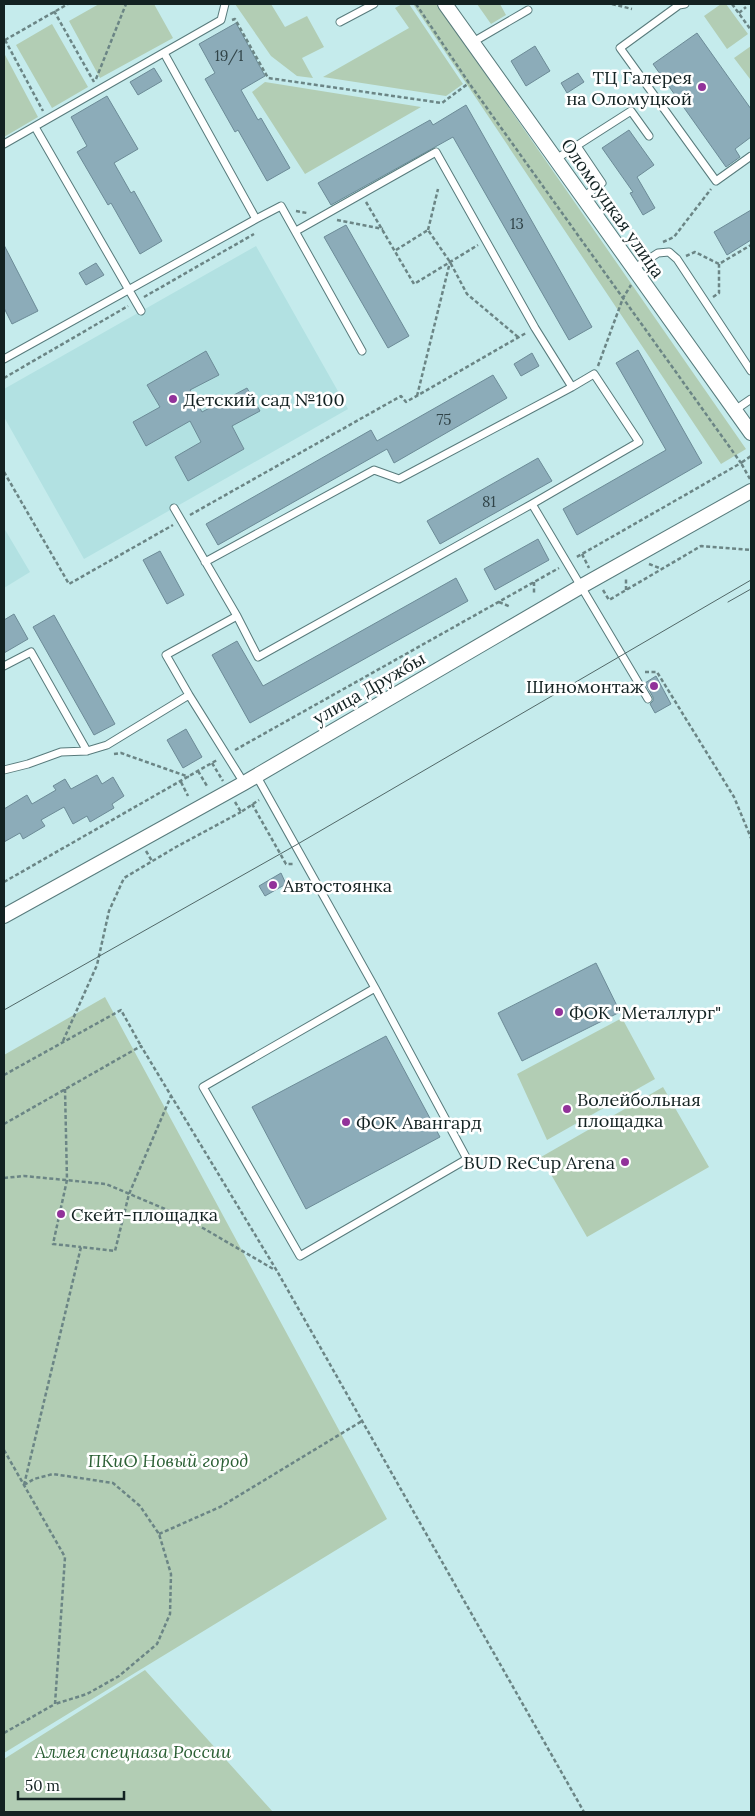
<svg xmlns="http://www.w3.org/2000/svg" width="755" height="1816" font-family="Lora,serif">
	<rect width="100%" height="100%" fill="#c5ebec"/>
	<path fill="#b2e1e2" d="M 256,246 L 348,409 L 84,559 L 4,417 L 4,389 Z
		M 4,528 L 30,572 L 4,588 L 4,527 Z"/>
	<path fill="#b2cdb4" d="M 99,4 L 154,4 L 173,38 L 100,78 L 69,21 Z
		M 235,4 L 271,4 L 285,27 L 307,16 L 324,47 L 302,58 L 313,78 L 297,76 L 271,56 Z
		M 402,4 L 409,4 L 463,84 L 446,96 L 323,77 L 409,28 L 395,8 Z
		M 413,4 L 437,4 L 746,449 L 721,464 Z
		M 477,4 L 500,4 L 506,15 L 491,24 Z
		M 721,4 L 726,4 L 748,34 L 727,49 L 704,16 Z
		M 52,24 L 88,87 L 52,108 L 16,45 Z
		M 751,46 L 751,79 L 750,79 L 734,58 Z
		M 4,53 L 38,117 L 4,137 Z
		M 265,82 L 421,107 L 305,174 L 252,92 Z
		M 105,997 L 387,1519 L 4,1753 L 4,1055 Z
		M 622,1018 L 655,1079 L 547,1140 L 517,1074 Z
		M 663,1087 L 709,1167 L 587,1237 L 541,1157 Z
		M 145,1670 L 273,1812 L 4,1812 L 4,1759 Z"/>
	<path fill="#8cacb9" stroke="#6c8b97" d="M 236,23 L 265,76 L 241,90 L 258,120 L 261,118 L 290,168 L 267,181 L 238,130 L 235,132 L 205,79 L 215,73 L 199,44 Z
		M 697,33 L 751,109 L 751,137 L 735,149 L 740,157 L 726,167 L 653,64 Z
		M 535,46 L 550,71 L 526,86 L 511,61 Z
		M 154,68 L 162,81 L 138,95 L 130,82 Z
		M 578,73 L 584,82 L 567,93 L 561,83 Z
		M 107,96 L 138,149 L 114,163 L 131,193 L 134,191 L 162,241 L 140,254 L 111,203 L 108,205 L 77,152 L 87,146 L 71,117 Z
		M 466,105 L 592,327 L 569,340 L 453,137 L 331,205 L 318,183 L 430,120 L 433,125 Z
		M 629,130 L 654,165 L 637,177 L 655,208 L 643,215 L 630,193 L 633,192 L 602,148 Z
		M 751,210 L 751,240 L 727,255 L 714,232 Z
		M 346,225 L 409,336 L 388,348 L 324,237 Z
		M 4,245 L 38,311 L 12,324 L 4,308 Z
		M 96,263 L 104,275 L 86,285 L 79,273 Z
		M 638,350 L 702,463 L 577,535 L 563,509 L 666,450 L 616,363 Z
		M 206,351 L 219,375 L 190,390 L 202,412 L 247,388 L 260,411 L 232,426 L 244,449 L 188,481 L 175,457 L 201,442 L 190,421 L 146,446 L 133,422 L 160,407 L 147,385 Z
		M 532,353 L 539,366 L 521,376 L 514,364 Z
		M 493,375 L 507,398 L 394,463 L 387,449 L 218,545 L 206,524 L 371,430 L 377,441 Z
		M 538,458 L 552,481 L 440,544 L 427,521 Z
		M 538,539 L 549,560 L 495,590 L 484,569 Z
		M 160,551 L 184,595 L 167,604 L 143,560 Z
		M 456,578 L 468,601 L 250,723 L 212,655 L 237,641 L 263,686 Z
		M 14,614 L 28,639 L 4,653 L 4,620 Z
		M 54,615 L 115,724 L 94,735 L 33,627 Z
		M 656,676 L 671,704 L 655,713 L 650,704 L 653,701 L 653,697 L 645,683 Z
		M 186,729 L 202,757 L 183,768 L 167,740 Z
		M 97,775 L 102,784 L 113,777 L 124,796 L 112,804 L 114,808 L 90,822 L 87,816 L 73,824 L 64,807 L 41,820 L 45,826 L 23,839 L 20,833 L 4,842 L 4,809 L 27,795 L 32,804 L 56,790 L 53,786 L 65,779 L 71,789 Z
		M 281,873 L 286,884 L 265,896 L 259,886 Z
		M 596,963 L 620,1012 L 522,1061 L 498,1013 Z
		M 386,1036 L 440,1137 L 306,1209 L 252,1107 Z"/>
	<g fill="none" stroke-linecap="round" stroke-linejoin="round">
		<g stroke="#587b7c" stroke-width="9">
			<path id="service" d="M 685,4 L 679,5 L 620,48 L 716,181 L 751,156
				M 340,22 L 374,4
				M 473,42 L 528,10
				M 164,53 L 256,219
				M 35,127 L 141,311
				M 4,144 L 221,20 L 225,4
				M 577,146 L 602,183 L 583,197
				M 556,159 L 631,111 L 649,136
				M 296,231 L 436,152 L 535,328 L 572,387 L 594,374 L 639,442 L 532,504
				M 633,269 L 658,253 L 669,252 L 677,259 L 751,371
				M 4,359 L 256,219 L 281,206 L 362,351
				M 735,410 L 751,399
				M 174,508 L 237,616
				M 205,562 L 374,470 L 399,479 L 572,387
				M 4,666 L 31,652 L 87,751
				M 4,770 L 28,764 L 61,752 L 87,751 L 107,745 L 189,695
				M 256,775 L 375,988 L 203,1087 L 300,1256 L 467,1159 L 375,988
				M 244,783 L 189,695 L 166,655 L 237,616 L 258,657 L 532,504 L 648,699"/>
		</g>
		<g stroke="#587b7c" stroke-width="16">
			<path id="minor" d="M 445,4 L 751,433
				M 4,916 L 244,783 L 580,587 L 751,491"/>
		</g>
		<path stroke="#6b8585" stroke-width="2.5" stroke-dasharray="4 2.5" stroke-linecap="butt" d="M 416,4 L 469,83 L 741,463 L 575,558
			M 612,4 L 632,9
			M 732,4 L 751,30
			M 54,11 L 94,82
			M 739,13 L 746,7
			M 232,20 L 235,19 L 268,78 L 442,103 L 469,83
			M 5,40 L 43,111
			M 5,40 L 68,4
			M 96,79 L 126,4
			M 366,202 L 414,284 L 478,245
			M 296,211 L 307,213
			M 337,220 L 383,229
			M 428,230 L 438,189
			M 663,242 L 674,237 L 711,189
			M 396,250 L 428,230 L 450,262 L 467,294 L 518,337
			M 686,256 L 695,252 L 719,264 L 751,245
			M 144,297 L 254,234
			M 713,297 L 719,293 L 719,264
			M 598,366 L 623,298 L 631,285
			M 4,378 L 128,306
			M 417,396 L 450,262
			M 4,472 L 69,584 L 173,525
			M 750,479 L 741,463 L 751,456
			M 190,515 L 401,396 L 406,402 L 526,333
			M 582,554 L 589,568
			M 649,564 L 662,569
			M 534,582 L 534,593
			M 603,590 L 609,600 L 701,546 L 751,550
			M 626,590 L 626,578
			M 499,602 L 511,607
			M 645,672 L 657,672 L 734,797 L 751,838
			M 235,750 L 559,568
			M 114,754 L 121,753 L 189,777
			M 212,763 L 223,781
			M 198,771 L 207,786
			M 181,782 L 188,796
			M 235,802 L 241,812 L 259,800
			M 252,804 L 286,864 L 294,864
			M 146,851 L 152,861
			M 4,882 L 217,760
			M 63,1041 L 97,965 L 109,911 L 124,878 L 176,847 L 241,812
			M 4,1075 L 121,1010 L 141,1046
			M 65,1089 L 67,1180 L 53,1244 L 81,1247
			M 4,1124 L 141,1046 L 277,1271 L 584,1812
			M 4,1178 L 24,1176 L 106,1184 L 184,1217 L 275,1270
			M 4,1450 L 65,1557 L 55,1704 L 4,1733
			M 24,1485 L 81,1247 L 115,1251 L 129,1194 L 171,1096
			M 24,1485 L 34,1479 L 53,1474 L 113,1483 L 140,1506 L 159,1534 L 171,1574 L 170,1614 L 157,1644 L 119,1676 L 87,1694 L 55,1704
			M 159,1534 L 220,1507 L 362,1421"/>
		<use href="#service" stroke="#fff" stroke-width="7"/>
		<use href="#minor" stroke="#fff" stroke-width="14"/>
		<path stroke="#516868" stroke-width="1" d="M 728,602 L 751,589
			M 4,1010 L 296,845 L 751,580"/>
	</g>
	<g fill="#92329a" stroke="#fff" stroke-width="2">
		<circle cx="702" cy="87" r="5"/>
		<circle cx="173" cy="399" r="5"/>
		<circle cx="654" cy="686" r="5"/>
		<circle cx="273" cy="885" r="5"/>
		<circle cx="559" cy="1012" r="5"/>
		<circle cx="567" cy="1109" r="5"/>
		<circle cx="346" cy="1122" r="5"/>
		<circle cx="625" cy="1162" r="5"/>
		<circle cx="61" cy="1214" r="5"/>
	</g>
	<g text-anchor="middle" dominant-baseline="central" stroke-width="5" stroke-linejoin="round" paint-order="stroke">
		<g font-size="15" fill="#314448">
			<text x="229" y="55">19/1</text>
			<text x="517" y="223">13</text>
			<text x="444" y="419">75</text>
			<text x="489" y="501">81</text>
		</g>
		<g font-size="18" fill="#132222" stroke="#fff" text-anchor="start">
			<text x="692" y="77" text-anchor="end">ТЦ Галерея<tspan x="692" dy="21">на Оломуцкой</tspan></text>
			<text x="183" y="399">Детский сад №100</text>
			<text x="644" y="686" text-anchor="end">Шиномонтаж</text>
			<text x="283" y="885">Автостоянка</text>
			<text x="569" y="1012">ФОК "Металлург"</text>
			<text x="577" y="1099">Волейбольная<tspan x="577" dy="21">площадка</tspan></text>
			<text x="356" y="1122">ФОК Авангард</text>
			<text x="615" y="1162" text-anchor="end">BUD ReCup Arena</text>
			<text x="71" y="1214">Скейт-площадка</text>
		</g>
		<g font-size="18" fill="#132222" stroke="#fff">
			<text transform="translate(613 208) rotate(55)">Оломоуцкая улица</text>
			<text transform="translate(369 688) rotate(-30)">улица Дружбы</text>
		</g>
		<g font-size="18" font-style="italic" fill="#2c6035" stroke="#fff">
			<text x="168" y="1460">ПКиО Новый город</text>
			<text x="133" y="1751">Аллея спецназа России</text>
		</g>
	</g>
	<rect width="755" height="1816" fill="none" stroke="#132222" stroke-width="10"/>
	<path d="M18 1791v8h106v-8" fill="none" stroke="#132222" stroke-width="2.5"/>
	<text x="25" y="1791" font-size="15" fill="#132222" stroke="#ffffff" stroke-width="4" paint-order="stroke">50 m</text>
</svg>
